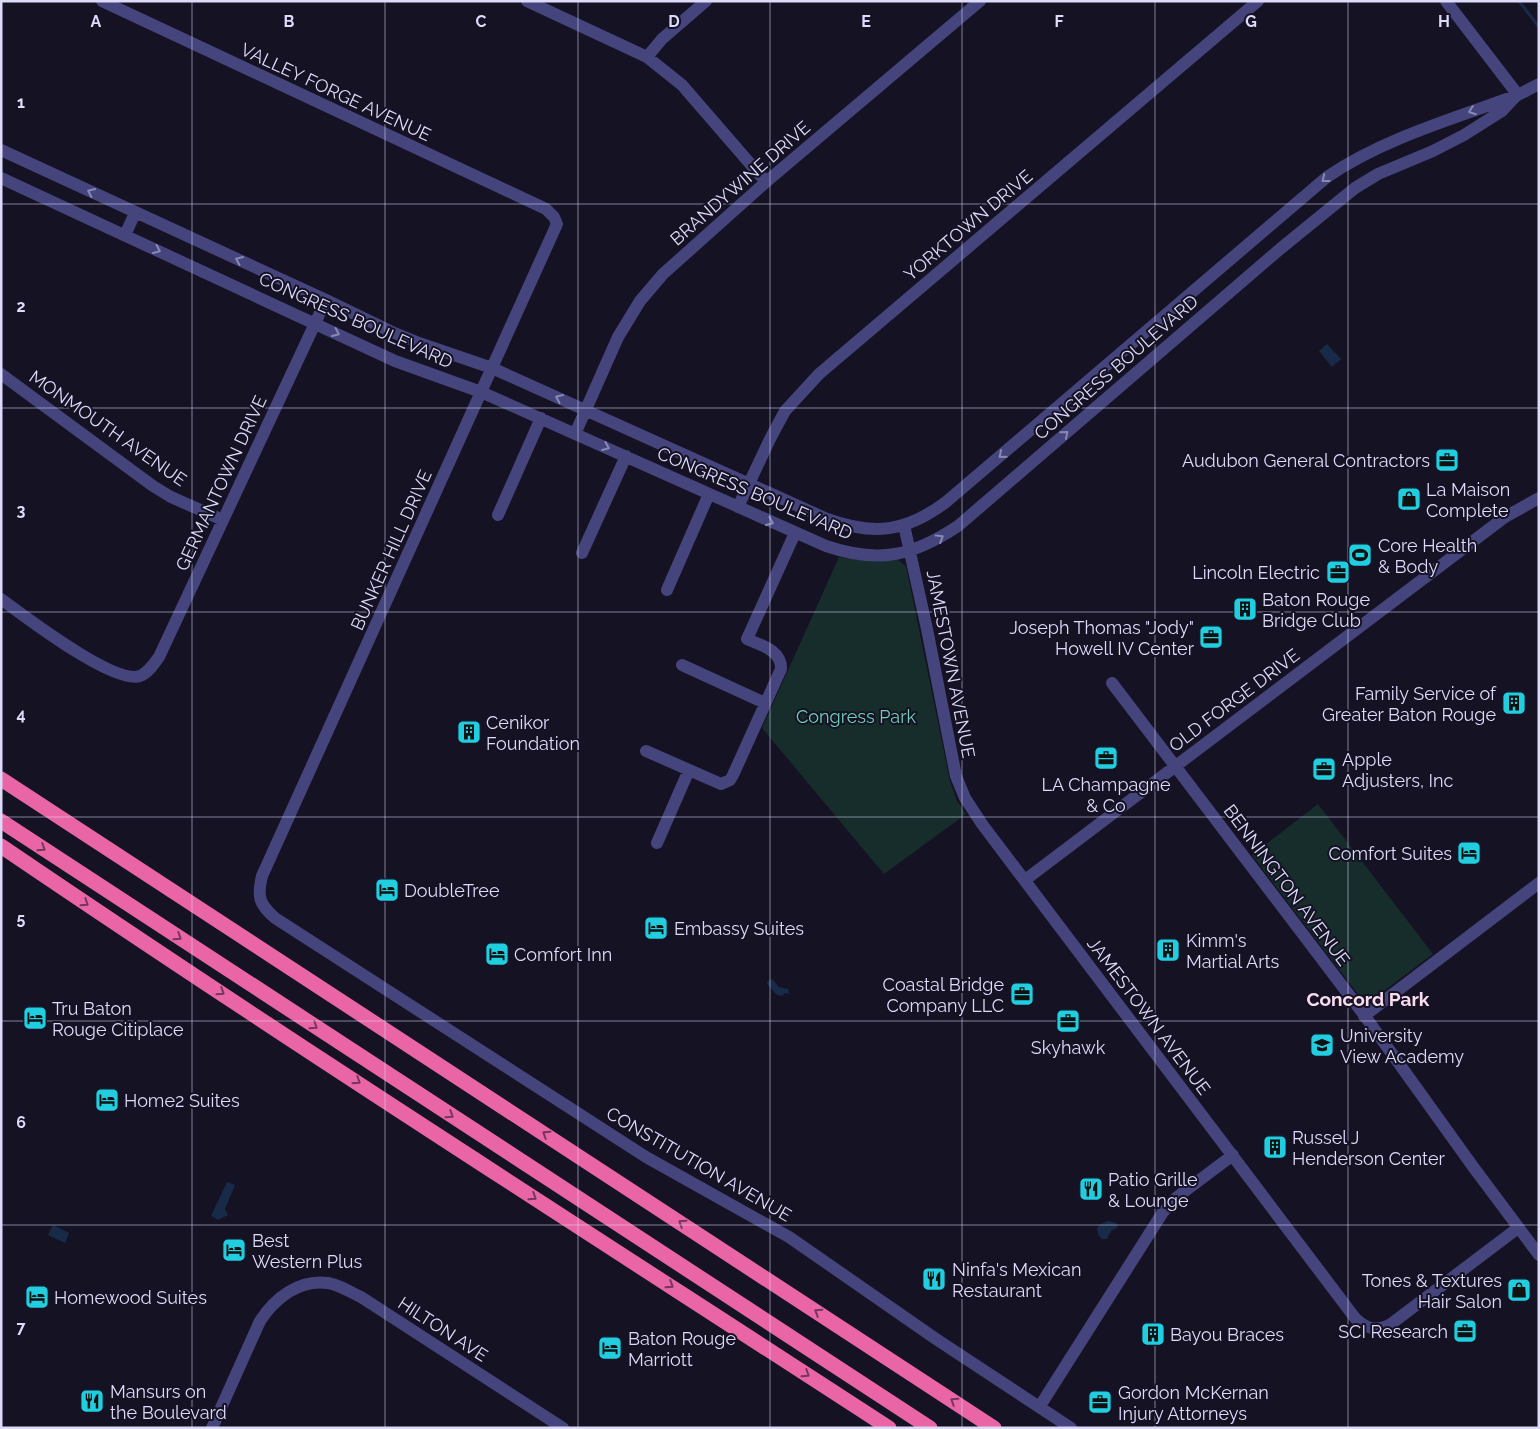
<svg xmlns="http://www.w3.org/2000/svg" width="1540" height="1429" font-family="Raleway,sans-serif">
	<rect width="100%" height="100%" fill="#151224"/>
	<path fill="#162d2c" d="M 839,557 L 868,561 L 898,560 L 906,566 L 950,781 L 957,801 L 966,814 L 884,874 L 762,728 Z
		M 1318,804 L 1433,954 L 1372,1000 L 1361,998 L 1357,993 L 1252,855 Z"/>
	<path fill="#172b48" d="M 1327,344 L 1341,359 L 1332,367 L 1319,351 Z
		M 772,979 L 779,987 L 788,989 L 790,994 L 785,993 L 782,996 L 777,995 L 767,984 L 768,981 Z
		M 227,1182 L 235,1185 L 225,1209 L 228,1215 L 218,1220 L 211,1216 Z
		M 1108,1221 L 1116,1223 L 1118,1227 L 1111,1231 L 1107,1239 L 1102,1239 L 1099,1236 L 1097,1229 L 1099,1225 Z
		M 53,1225 L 69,1233 L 65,1243 L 48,1235 Z"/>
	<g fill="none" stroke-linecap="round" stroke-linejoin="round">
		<path stroke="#172b48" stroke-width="3" d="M 1519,1 L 1539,27"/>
		<path stroke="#45447c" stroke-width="12" d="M 102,1 L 546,209 L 554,217 L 557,224 L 262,876 C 257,897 259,904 275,918 L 646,1157 L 789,1237 L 936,1339 L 1071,1428
			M 527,1 L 647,57 L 682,85 L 766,182
			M 1446,1 L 1518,95
			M 647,57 L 662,39 L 706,1
			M 1,150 L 326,300 L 392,332 L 419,343 L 492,368 L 827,519 C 874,536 906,532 946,502 L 1327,177 C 1382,139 1455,118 1518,95 L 1539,84
			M 1,178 L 395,361 L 481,392 L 826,546 C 879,564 913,556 958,526 L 1280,249 L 1355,188 L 1378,174 L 1433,151 L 1464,135 L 1502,111 L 1516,96
			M 125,235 L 135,213
			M 1,374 L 153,486 L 171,497 L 223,520
			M 575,434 L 618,337 L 640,301 L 663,274 L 766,182 L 980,1
			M 738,507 L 770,439 L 785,411 L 819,374 L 1258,1
			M 498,515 L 541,418
			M 904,525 L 927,629 L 956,776 L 965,798 L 982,824 L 1355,1318 C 1366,1329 1377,1332 1391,1324 L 1518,1228
			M 582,553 L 626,456
			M 667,590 L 709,494
			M 1,599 C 24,616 114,685 140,676 C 148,673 154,664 159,657 L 326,300
			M 682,665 L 765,703
			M 1112,683 L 1362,1012 L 1474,1168 L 1539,1255
			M 646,751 L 721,784 L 730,780 L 733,775 L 781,669 C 782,650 760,645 747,639 L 795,533
			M 657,843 L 689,770
			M 1025,880 L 1505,517 L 1539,498
			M 1364,1016 L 1539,883
			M 1040,1406 L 1163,1212 L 1177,1197 L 1233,1155
			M 212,1428 L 260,1321 C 275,1298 299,1279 328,1283 C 340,1285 350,1292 361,1297 L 563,1428"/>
		<path stroke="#e965a5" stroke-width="15" d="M 1,779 L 994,1428
			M 1,821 L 930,1428
			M 1,846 C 294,1045 592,1235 889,1428"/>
	</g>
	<defs><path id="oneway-chevron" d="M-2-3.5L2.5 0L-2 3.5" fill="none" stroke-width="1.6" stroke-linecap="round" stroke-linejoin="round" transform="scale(1.25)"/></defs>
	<g stroke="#8988b5">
		<use href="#oneway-chevron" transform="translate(1472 111) rotate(160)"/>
		<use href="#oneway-chevron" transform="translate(1325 179) rotate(142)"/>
		<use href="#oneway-chevron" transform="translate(91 192) rotate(-155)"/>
		<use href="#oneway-chevron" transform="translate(157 250) rotate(25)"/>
		<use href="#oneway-chevron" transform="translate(239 260) rotate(-156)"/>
		<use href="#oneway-chevron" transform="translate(336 333) rotate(25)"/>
		<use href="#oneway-chevron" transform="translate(559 398) rotate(-156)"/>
		<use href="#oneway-chevron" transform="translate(1065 434) rotate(-40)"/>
		<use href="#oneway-chevron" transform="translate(606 447) rotate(24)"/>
		<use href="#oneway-chevron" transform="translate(1002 455) rotate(139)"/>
		<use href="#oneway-chevron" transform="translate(770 522) rotate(24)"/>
		<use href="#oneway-chevron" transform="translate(940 538) rotate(-32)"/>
	</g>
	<g stroke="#74375e">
		<use href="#oneway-chevron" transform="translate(42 848) rotate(33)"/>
		<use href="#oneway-chevron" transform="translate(85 903) rotate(34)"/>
		<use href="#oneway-chevron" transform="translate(178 937) rotate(33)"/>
		<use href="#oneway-chevron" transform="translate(221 992) rotate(33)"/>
		<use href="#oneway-chevron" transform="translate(314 1026) rotate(33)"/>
		<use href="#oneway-chevron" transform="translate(357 1081) rotate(33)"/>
		<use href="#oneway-chevron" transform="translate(450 1115) rotate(33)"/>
		<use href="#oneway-chevron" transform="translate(546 1134) rotate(-147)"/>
		<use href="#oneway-chevron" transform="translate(533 1197) rotate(33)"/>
		<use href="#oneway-chevron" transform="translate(682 1223) rotate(-147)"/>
		<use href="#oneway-chevron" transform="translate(670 1285) rotate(33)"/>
		<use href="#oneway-chevron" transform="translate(818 1312) rotate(-147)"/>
		<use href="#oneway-chevron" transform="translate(806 1374) rotate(33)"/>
		<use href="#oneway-chevron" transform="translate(954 1401) rotate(-147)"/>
	</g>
	<path fill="none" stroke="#dddafa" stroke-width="1" stroke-opacity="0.55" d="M 192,1 L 192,1428M 385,1 L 385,1428M 578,1 L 578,1428M 770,1 L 770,1428M 962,1 L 962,1428M 1155,1 L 1155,1428M 1348,1 L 1348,1428M 1,204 L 1539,204M 1,408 L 1539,408M 1,612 L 1539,612M 1,817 L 1539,817M 1,1021 L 1539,1021M 1,1225 L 1539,1225"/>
	<defs>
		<g id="office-square" transform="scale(1.25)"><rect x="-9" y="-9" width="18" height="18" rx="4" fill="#20cedf" stroke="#151224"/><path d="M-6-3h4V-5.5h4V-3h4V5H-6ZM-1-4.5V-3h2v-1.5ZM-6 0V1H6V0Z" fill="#111"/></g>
		<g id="shop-square" transform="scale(1.25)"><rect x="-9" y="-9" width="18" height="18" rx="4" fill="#20cedf" stroke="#151224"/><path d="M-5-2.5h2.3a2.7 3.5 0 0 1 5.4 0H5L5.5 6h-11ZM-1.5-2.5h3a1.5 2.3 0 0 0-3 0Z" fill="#111"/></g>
		<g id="stadium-square" transform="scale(1.25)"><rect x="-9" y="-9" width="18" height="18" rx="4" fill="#20cedf" stroke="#151224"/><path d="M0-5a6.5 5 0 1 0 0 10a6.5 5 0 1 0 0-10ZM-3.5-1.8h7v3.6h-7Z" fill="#111"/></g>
		<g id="building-square" transform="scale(1.25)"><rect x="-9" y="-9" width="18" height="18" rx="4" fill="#20cedf" stroke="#151224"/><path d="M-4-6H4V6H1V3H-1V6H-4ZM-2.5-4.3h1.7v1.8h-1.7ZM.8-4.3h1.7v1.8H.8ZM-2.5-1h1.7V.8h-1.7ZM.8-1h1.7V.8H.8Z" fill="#111"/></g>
		<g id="hotel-square" transform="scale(1.25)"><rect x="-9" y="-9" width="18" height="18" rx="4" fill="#20cedf" stroke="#151224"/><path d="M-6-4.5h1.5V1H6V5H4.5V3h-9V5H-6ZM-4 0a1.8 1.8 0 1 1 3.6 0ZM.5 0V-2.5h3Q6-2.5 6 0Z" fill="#111"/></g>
		<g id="school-square" transform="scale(1.25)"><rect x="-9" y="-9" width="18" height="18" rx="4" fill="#20cedf" stroke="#151224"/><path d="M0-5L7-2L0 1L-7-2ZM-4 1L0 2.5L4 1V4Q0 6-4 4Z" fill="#111"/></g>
		<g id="restaurant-square" transform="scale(1.25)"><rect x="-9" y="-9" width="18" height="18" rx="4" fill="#20cedf" stroke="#151224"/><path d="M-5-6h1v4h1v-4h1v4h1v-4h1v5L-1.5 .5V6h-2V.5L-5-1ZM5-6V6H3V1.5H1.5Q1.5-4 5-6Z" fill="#111"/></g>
	</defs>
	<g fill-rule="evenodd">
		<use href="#office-square" x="1447" y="460"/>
		<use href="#shop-square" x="1409" y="499"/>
		<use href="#stadium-square" x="1360" y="555"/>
		<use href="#office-square" x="1338" y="572"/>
		<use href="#building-square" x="1245" y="609"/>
		<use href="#office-square" x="1211" y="637"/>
		<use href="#building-square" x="1514" y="703"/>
		<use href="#building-square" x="469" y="732"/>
		<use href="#office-square" x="1106" y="758"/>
		<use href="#office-square" x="1324" y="769"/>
		<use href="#hotel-square" x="1469" y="853"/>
		<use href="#hotel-square" x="387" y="890"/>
		<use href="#hotel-square" x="656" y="928"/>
		<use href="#building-square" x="1168" y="950"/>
		<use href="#hotel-square" x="497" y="954"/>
		<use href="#office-square" x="1022" y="994"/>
		<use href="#hotel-square" x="35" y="1018"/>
		<use href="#office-square" x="1068" y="1021"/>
		<use href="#school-square" x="1322" y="1045"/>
		<use href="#hotel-square" x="107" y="1100"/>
		<use href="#building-square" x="1275" y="1147"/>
		<use href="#restaurant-square" x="1091" y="1189"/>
		<use href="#hotel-square" x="234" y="1250"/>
		<use href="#restaurant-square" x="934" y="1279"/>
		<use href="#shop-square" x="1519" y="1290"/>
		<use href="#hotel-square" x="37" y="1297"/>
		<use href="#office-square" x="1465" y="1331"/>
		<use href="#building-square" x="1153" y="1334"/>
		<use href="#hotel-square" x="610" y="1348"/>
		<use href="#restaurant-square" x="92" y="1401"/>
		<use href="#office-square" x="1100" y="1402"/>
	</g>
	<g text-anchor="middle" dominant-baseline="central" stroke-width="4" stroke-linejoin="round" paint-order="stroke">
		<g font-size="18" fill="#dddafa" stroke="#151224">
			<text transform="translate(336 92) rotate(25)">VALLEY FORGE AVENUE</text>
			<text transform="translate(740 183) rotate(-41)">BRANDYWINE DRIVE</text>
			<text transform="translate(968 225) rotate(-40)">YORKTOWN DRIVE</text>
			<text transform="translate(356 320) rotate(24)">CONGRESS BOULEVARD</text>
			<text transform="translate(1116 367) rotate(-41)">CONGRESS BOULEVARD</text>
			<text transform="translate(108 428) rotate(35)">MONMOUTH AVENUE</text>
			<text transform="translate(221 483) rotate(-65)">GERMANTOWN DRIVE</text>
			<text transform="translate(755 493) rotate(23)">CONGRESS BOULEVARD</text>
			<text transform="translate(391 550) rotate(-66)">BUNKER HILL DRIVE</text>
			<text transform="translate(951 664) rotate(79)">JAMESTOWN AVENUE</text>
			<text transform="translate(1234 700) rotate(-37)">OLD FORGE DRIVE</text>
			<text transform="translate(1287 885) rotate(53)">BENNINGTON AVENUE</text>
			<text transform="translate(1149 1016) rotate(53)">JAMESTOWN AVENUE</text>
			<text transform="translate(699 1164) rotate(30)">CONSTITUTION AVENUE</text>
			<text transform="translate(443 1329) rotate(33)">HILTON AVE</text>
		</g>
		<g font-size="18" fill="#dddafa" stroke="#151224" text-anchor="start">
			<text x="1430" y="460" text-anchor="end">Audubon General Contractors</text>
			<text x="1426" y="489">La Maison<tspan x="1426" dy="21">Complete</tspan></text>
			<text x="1378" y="545">Core Health<tspan x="1378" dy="21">&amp; Body</tspan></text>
			<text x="1320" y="572" text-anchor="end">Lincoln Electric</text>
			<text x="1262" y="599">Baton Rouge<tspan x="1262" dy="21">Bridge Club</tspan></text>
			<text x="1194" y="627" text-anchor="end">Joseph Thomas "Jody"<tspan x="1194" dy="21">Howell IV Center</tspan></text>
			<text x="1496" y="693" text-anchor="end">Family Service of<tspan x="1496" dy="21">Greater Baton Rouge</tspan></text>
			<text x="486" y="722">Cenikor<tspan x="486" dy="21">Foundation</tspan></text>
			<text x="1342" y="759">Apple<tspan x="1342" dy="21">Adjusters, Inc</tspan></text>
			<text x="1106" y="784" text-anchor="middle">LA Champagne<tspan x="1106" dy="21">&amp; Co</tspan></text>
			<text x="1452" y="853" text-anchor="end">Comfort Suites</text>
			<text x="404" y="890">DoubleTree</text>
			<text x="674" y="928">Embassy Suites</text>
			<text x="1186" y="940">Kimm's<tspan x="1186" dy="21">Martial Arts</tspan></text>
			<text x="514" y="954">Comfort Inn</text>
			<text x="1004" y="984" text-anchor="end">Coastal Bridge<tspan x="1004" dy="21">Company LLC</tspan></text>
			<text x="52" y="1008">Tru Baton<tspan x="52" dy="21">Rouge Citiplace</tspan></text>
			<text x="1340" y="1035">University<tspan x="1340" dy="21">View Academy</tspan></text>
			<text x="1068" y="1047" text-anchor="middle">Skyhawk</text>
			<text x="124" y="1100">Home2 Suites</text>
			<text x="1292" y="1137">Russel J<tspan x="1292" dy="21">Henderson Center</tspan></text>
			<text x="1108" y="1179">Patio Grille<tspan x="1108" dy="21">&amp; Lounge</tspan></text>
			<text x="252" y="1240">Best<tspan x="252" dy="21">Western Plus</tspan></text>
			<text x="952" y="1269">Ninfa's Mexican<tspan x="952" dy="21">Restaurant</tspan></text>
			<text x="1502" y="1280" text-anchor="end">Tones &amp; Textures<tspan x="1502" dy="21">Hair Salon</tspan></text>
			<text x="54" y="1297">Homewood Suites</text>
			<text x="1448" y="1331" text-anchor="end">SCI Research</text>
			<text x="1170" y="1334">Bayou Braces</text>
			<text x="628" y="1338">Baton Rouge<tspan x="628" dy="21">Marriott</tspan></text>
			<text x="110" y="1391">Mansurs on<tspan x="110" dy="21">the Boulevard</tspan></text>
			<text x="1118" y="1392">Gordon McKernan<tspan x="1118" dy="21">Injury Attorneys</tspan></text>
		</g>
		<g font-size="18" fill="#6fd0b7" stroke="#151224">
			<text x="856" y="716">Congress Park</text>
		</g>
		<g font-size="19" font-weight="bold" fill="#fadcef" stroke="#151224">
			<text x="1368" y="999">Concord Park</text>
		</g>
	</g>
	<g font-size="16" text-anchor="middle" font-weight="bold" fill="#dddafa" stroke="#151224" stroke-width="4" stroke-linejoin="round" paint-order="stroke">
		<text x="96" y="27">A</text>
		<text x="289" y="27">B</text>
		<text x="481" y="27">C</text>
		<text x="674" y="27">D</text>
		<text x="866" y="27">E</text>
		<text x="1059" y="27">F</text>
		<text x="1251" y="27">G</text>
		<text x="1444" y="27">H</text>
		<text x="21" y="108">1</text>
		<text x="21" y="312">2</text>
		<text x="21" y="516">3</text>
		<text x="21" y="720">4</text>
		<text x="21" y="924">5</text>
		<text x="21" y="1128">6</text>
		<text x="21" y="1333">7</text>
	</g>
	<rect width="1540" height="1429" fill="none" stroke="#dddafa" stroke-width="5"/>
</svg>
